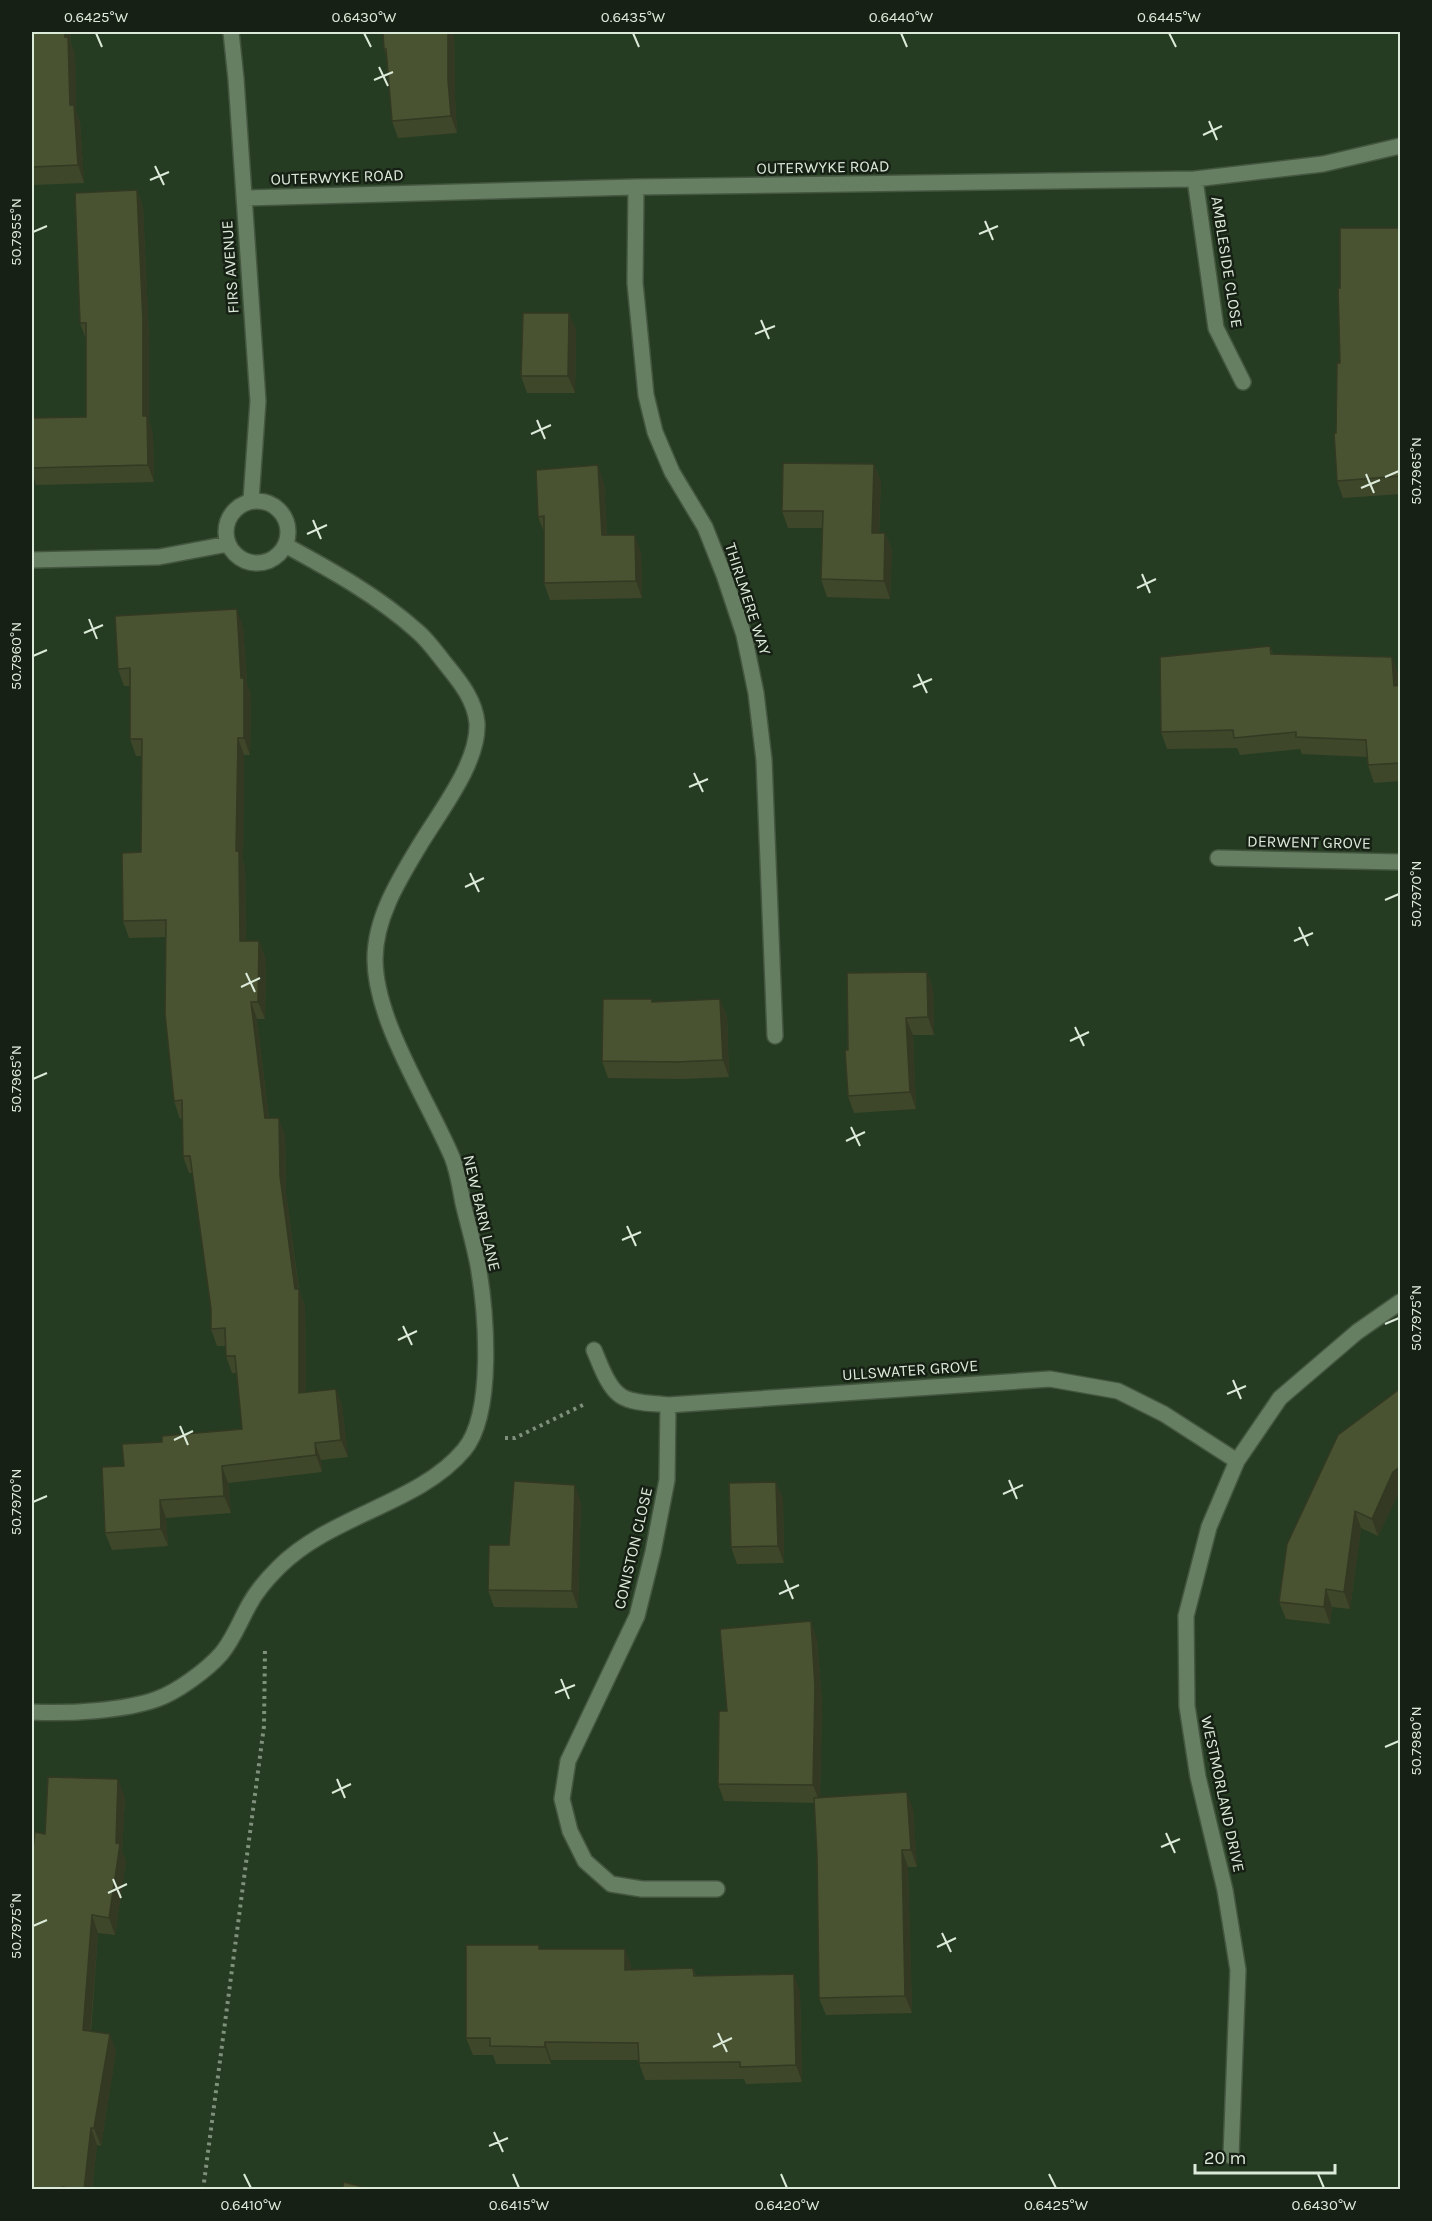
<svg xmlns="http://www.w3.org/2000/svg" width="1432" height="2221" font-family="Karla,sans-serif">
	<rect width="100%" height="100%" fill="#263c22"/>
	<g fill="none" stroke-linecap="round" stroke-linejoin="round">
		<g stroke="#445640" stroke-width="18">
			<path id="street" d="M 231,32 L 236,79 L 258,401 L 251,500
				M 1195,179 L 1216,328 L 1243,382
				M 636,187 L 635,283 L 646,395 L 655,432 L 672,472 L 705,527 L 724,575 L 744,635 L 756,693 L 764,760 L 775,1036
				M 244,198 L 636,187 L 1195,179 L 1323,164 L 1400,146
				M226 532a31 31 0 1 1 62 0a31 31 0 1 1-62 0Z
				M 32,560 L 159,557 L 228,544
				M 1218,858 L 1400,862
				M 594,1350 C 600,1364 608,1388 621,1396 C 633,1404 654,1403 668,1405 L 1050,1379 L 1118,1391 L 1164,1414 L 1237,1461
				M 668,1405 L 667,1480 L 653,1552 L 637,1616 L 568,1761 L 562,1799 L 570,1831 L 585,1861 L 611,1884 L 642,1889 L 717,1889
				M 32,1712 C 67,1714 124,1711 157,1699 C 177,1692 207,1670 221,1654 C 233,1640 240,1621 249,1605 C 256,1592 267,1579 278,1568 C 330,1515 419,1504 464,1450 C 495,1413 486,1311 478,1265 C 474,1244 468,1224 463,1203 C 460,1188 458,1172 452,1157 C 428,1100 375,1021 375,959 C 375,917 400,878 421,843 C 441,810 479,762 477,723 C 475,701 461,683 448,667 C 438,655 429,641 417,631 C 378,596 331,570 285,545
				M 1231,2156 L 1238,1970 L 1225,1890 L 1198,1777 L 1187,1706 L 1186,1616 L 1209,1527 L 1237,1461 L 1280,1398 L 1357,1332 L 1400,1302"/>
		</g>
		<path stroke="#7f917c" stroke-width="4" stroke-dasharray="3 4.5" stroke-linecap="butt" d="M 505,1438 L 515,1438 L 585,1404
			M 203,2190 L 264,1726 L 265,1648"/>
		<use href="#street" stroke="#667e61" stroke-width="15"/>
	</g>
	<path fill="#3f472a" d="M 32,32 L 70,32 L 71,43 L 75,54 L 76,111 L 80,122 L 84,183 L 32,185 Z
		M 383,32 L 454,32 L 455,97 L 457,133 L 398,138 L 392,121 L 387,58 L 384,49 Z
		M 137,190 L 143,207 L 149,338 L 149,421 L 153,433 L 154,482 L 36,485 L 32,471 L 32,418 L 86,417 L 86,339 L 80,323 Z
		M 1401,228 L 1401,494 L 1343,498 L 1337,481 L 1336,433 L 1340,363 L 1340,288 Z
		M 569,313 L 576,330 L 575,393 L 527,393 L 521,376 Z
		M 874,464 L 881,482 L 879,533 L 885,533 L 892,550 L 890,599 L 827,597 L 821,579 L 823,528 L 788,528 L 782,511 Z
		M 604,483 L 607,535 L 641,552 L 642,598 L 550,600 L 544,583 L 544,532 L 538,517 Z
		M 243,626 L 247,684 L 251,695 L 250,755 L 244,755 L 243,861 L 245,868 L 246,941 L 259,941 L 266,959 L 265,1019 L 257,1019 L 269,1118 L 285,1135 L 286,1193 L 299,1289 L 305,1306 L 306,1393 L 336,1389 L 342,1406 L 348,1457 L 321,1460 L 322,1472 L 228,1483 L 231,1513 L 166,1518 L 168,1546 L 112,1550 L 105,1533 L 124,1466 L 162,1442 L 242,1429 L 236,1373 L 232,1373 L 226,1356 L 226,1346 L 217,1346 L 211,1329 L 211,1309 L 193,1173 L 189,1173 L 183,1156 L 183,1118 L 180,1119 L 174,1101 L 166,937 L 129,938 L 123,921 L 141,852 L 142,756 L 136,756 L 130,739 L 130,686 L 124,686 L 118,669 Z
		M 1270,646 L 1273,654 L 1392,657 L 1398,674 L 1399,686 L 1401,685 L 1401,781 L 1374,783 L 1368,765 L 1368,757 L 1302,754 L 1300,749 L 1240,755 L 1237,748 L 1167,749 L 1161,732 Z
		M 927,972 L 933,989 L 934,1035 L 913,1035 L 916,1109 L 854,1113 L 848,1096 L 848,1050 Z
		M 720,999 L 727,1017 L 729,1077 L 682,1079 L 608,1078 L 602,1061 L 653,1002 Z
		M 1401,1388 L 1401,1488 L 1378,1536 L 1361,1528 L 1350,1609 L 1332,1607 L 1330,1624 L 1286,1619 L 1279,1602 Z
		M 776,1482 L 783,1499 L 784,1563 L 737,1564 L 731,1547 Z
		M 581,1502 L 578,1608 L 494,1607 L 488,1590 Z
		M 817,1639 L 822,1703 L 820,1798 L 913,1809 L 917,1867 L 908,1867 L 912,2013 L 826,2015 L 819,1998 L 817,1855 L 814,1803 L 724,1801 L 718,1784 L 727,1711 Z
		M 125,1797 L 122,1851 L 126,1861 L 115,1935 L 98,1933 L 91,2031 L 116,2051 L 101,2146 L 97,2145 L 92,2190 L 32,2190 L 45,1834 Z
		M 539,1945 L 540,1949 L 625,1949 L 631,1966 L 631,1970 L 693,1968 L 696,1976 L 800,1991 L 802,2082 L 746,2084 L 744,2079 L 645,2080 L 639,2063 L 638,2060 L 551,2060 L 551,2064 L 496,2064 L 493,2055 L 473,2055 L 466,2038 Z"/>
	<path fill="#333922" d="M 65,32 L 70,32 L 71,43 L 75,54 L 76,111 L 80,122 L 84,183 L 78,165 L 70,105 Z
		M 448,32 L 454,32 L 455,97 L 457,133 L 451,116 L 448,80 Z
		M 137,190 L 143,207 L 149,338 L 149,421 L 153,433 L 154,482 L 148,465 L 143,416 Z
		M 569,313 L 576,330 L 575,393 L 568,376 Z
		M 874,464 L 881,482 L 878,550 L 872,533 Z
		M 598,465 L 604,483 L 608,552 L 602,535 Z
		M 885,533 L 892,550 L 890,599 L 884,581 Z
		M 635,535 L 641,552 L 642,598 L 636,581 Z
		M 237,609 L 243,626 L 247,684 L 251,695 L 250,755 L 244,738 Z
		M 1392,657 L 1398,674 L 1400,703 L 1394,686 Z
		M 238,738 L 244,755 L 243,861 L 245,868 L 246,958 L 240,941 L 236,851 Z
		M 259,941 L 266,959 L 265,1019 L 258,1002 Z
		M 927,972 L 933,989 L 934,1035 L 928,1017 Z
		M 720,999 L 727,1017 L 729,1077 L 723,1060 Z
		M 251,1002 L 257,1019 L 271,1136 L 265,1118 Z
		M 906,1018 L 913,1035 L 916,1109 L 910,1092 Z
		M 279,1118 L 285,1135 L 286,1193 L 299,1292 L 299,1289 L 305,1306 L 306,1410 L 299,1393 L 295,1289 L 280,1176 Z
		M 336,1389 L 342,1406 L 348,1457 L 341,1440 Z
		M 315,1443 L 321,1460 L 322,1472 L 316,1455 Z
		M 222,1466 L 228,1483 L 231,1513 L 224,1496 Z
		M 1401,1466 L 1401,1488 L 1378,1536 L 1372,1519 L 1393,1472 Z
		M 776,1482 L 783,1499 L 784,1563 L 778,1546 Z
		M 575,1485 L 581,1502 L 578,1608 L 572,1591 Z
		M 160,1500 L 166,1518 L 168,1546 L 161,1529 Z
		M 1355,1511 L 1361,1528 L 1350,1609 L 1344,1592 Z
		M 1326,1589 L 1332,1607 L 1330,1624 L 1324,1607 Z
		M 811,1621 L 817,1639 L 822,1703 L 820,1803 L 813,1785 Z
		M 118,1779 L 125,1797 L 122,1851 L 126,1861 L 115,1935 L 109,1918 L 116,1843 Z
		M 907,1792 L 913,1809 L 917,1867 L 911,1850 Z
		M 902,1850 L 908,1867 L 912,2013 L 905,1996 Z
		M 92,1915 L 98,1933 L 89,2047 L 83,2030 Z
		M 625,1949 L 631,1966 L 631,1987 L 625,1970 Z
		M 794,1974 L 800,1991 L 802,2082 L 796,2065 Z
		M 110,2034 L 116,2051 L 101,2146 L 94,2128 Z
		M 545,2042 L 551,2060 L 551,2064 L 545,2047 Z
		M 91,2128 L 97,2145 L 92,2190 L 84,2190 Z"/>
	<path fill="#495231" stroke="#333922" stroke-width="1.5" d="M 32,32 L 65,32 L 65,37 L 68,36 L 70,105 L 74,105 L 78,165 L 32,167 Z
		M 383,32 L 448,32 L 448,80 L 451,116 L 392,121 L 386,49 L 384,49 Z
		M 137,190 L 143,321 L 143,416 L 147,416 L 148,465 L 32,468 L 32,418 L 86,417 L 86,323 L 80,323 L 75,193 Z
		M 1340,228 L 1401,228 L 1401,274 L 1400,274 L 1401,476 L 1337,481 L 1334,433 L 1336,433 L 1337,363 L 1340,363 L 1338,288 L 1340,288 Z
		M 523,313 L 569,313 L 568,376 L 521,376 Z
		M 783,463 L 874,464 L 872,533 L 885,533 L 884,581 L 821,579 L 823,511 L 782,511 Z
		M 598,465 L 602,535 L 635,535 L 636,581 L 544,583 L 544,516 L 538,517 L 536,470 Z
		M 237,609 L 241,678 L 244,678 L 244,738 L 238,738 L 236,851 L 239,851 L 240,941 L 259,941 L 258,1002 L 251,1002 L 265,1118 L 279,1118 L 280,1176 L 295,1289 L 299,1289 L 299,1393 L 336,1389 L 341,1440 L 315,1443 L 316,1455 L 222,1466 L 224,1496 L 160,1500 L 161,1529 L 105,1533 L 102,1467 L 124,1466 L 122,1444 L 162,1442 L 162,1436 L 242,1429 L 235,1356 L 226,1356 L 225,1328 L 211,1329 L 211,1309 L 190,1156 L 183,1156 L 182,1100 L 174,1101 L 165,1014 L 166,920 L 123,921 L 122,853 L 141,852 L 142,739 L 130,739 L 130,668 L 118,669 L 115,616 Z
		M 1270,646 L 1271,654 L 1392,657 L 1394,686 L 1401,685 L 1401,763 L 1368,765 L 1366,740 L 1296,737 L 1296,732 L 1234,738 L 1233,730 L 1161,732 L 1160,657 Z
		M 927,972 L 928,1017 L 906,1018 L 910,1092 L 848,1096 L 845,1050 L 848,1050 L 847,973 Z
		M 603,999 L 652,999 L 652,1002 L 720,999 L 723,1060 L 675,1062 L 602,1061 Z
		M 1401,1388 L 1401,1466 L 1393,1472 L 1372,1519 L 1355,1511 L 1344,1592 L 1326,1589 L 1324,1607 L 1279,1602 L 1287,1544 L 1338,1435 Z
		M 514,1481 L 575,1485 L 572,1591 L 488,1590 L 489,1545 L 509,1545 Z
		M 776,1482 L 778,1546 L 731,1547 L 729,1483 Z
		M 811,1621 L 815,1686 L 813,1785 L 718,1784 L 719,1711 L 727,1711 L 720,1629 Z
		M 48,1777 L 118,1779 L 116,1843 L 120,1844 L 109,1918 L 92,1915 L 83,2030 L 110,2034 L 94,2128 L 91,2128 L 84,2190 L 62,2187 L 61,2190 L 32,2190 L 32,1857 L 35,1832 L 45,1834 Z
		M 907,1792 L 911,1850 L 902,1850 L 905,1996 L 819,1998 L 817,1855 L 814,1798 Z
		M 466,1945 L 539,1945 L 539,1949 L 625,1949 L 625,1970 L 693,1968 L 694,1976 L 794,1974 L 796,2065 L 740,2067 L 740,2062 L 639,2063 L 638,2043 L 545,2042 L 545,2047 L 490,2046 L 490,2038 L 466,2038 Z
		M 344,2182 L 374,2190 L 342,2190 Z"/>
	<path fill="none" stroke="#dcead9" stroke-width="2" d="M 96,33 L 102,47M 364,33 L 371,47M 633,33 L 639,47M 901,33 L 907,47M 1169,33 L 1176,47M 379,67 L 388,86M 374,80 L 393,72M 1209,121 L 1217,140M 1203,135 L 1222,126M 155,166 L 164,185M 150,180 L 169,172M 985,221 L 993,240M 33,232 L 47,226M 979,234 L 998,226M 761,320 L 769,339M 755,334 L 775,326M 537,420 L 545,439M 531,434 L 551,425M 1366,474 L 1374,493M 1385,477 L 1399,471M 1361,488 L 1380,480M 313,520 L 321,539M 307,534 L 327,525M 1142,574 L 1150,593M 1137,588 L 1156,579M 89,619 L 97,639M 84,633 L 103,625M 33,656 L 47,650M 918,674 L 927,693M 913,687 L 932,679M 694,773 L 703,792M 689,787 L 708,779M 470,873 L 479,892M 465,887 L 484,878M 1385,900 L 1399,894M 1299,927 L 1308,946M 1294,941 L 1313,933M 246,973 L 255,992M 241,987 L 260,978M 1075,1027 L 1084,1046M 1070,1041 L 1089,1032M 33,1079 L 47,1073M 851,1127 L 860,1146M 846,1141 L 865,1132M 627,1226 L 636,1246M 622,1240 L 641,1232M 1385,1324 L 1399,1318M 403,1326 L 412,1345M 398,1340 L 417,1331M 1233,1380 L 1241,1399M 1227,1394 L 1246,1386M 180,1426 L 188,1445M 174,1440 L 193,1431M 1009,1480 L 1017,1499M 1003,1494 L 1023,1485M 33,1502 L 47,1496M 785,1580 L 793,1599M 779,1594 L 799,1585M 561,1679 L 569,1699M 555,1693 L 575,1685M 1385,1747 L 1399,1741M 337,1779 L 345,1798M 332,1793 L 351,1784M 1166,1833 L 1175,1853M 1161,1847 L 1180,1839M 113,1879 L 121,1898M 108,1893 L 127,1884M 33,1926 L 47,1920M 942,1933 L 951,1952M 937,1947 L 956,1938M 718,2033 L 727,2052M 713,2047 L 732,2038M 494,2132 L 503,2152M 489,2146 L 508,2138M 244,2174 L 251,2188M 513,2174 L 519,2188M 781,2174 L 787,2188M 1049,2174 L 1056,2188M 1318,2174 L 1324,2188"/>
	<g text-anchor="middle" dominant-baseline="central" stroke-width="5" stroke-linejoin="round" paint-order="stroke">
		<g font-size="16" fill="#dcead9" stroke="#162014">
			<text transform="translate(823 167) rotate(-1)">OUTERWYKE ROAD</text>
			<text transform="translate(337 177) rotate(-2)">OUTERWYKE ROAD</text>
			<text transform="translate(1227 262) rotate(81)">AMBLESIDE CLOSE</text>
			<text transform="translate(230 267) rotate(-94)">FIRS AVENUE</text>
			<text transform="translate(748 599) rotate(72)">THIRLMERE WAY</text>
			<text transform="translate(1309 842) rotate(1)">DERWENT GROVE</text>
			<text transform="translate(482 1213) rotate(77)">NEW BARN LANE</text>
			<text transform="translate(910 1370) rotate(-4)">ULLSWATER GROVE</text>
			<text transform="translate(633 1548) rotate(-77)">CONISTON CLOSE</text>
			<text transform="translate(1223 1794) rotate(78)">WESTMORLAND DRIVE</text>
		</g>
	</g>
	<rect width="1432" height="2221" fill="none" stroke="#162014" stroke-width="66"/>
	<path d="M1195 2164v9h140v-9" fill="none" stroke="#dcead9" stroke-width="3"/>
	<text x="1204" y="2164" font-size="18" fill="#dcead9" stroke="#162014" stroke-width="4.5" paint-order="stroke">20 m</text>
	<rect x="33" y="33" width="1366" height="2155" fill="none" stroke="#dcead9" stroke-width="2"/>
	<g font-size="15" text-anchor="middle" fill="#dcead9">
		<text x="96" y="22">0.6425°W</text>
		<text x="364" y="22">0.6430°W</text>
		<text x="633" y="22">0.6435°W</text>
		<text x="901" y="22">0.6440°W</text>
		<text x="1169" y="22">0.6445°W</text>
		<text transform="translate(16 232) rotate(-90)" y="5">50.7955°N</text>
		<text transform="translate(1416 471) rotate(-90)" y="5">50.7965°N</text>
		<text transform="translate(16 656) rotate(-90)" y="5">50.7960°N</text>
		<text transform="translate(1416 894) rotate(-90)" y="5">50.7970°N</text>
		<text transform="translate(16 1079) rotate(-90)" y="5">50.7965°N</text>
		<text transform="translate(1416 1318) rotate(-90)" y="5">50.7975°N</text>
		<text transform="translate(16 1502) rotate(-90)" y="5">50.7970°N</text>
		<text transform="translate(1416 1741) rotate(-90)" y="5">50.7980°N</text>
		<text transform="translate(16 1926) rotate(-90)" y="5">50.7975°N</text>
		<text x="251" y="2210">0.6410°W</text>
		<text x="519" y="2210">0.6415°W</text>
		<text x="787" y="2210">0.6420°W</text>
		<text x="1056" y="2210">0.6425°W</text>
		<text x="1324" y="2210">0.6430°W</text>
	</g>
</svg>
